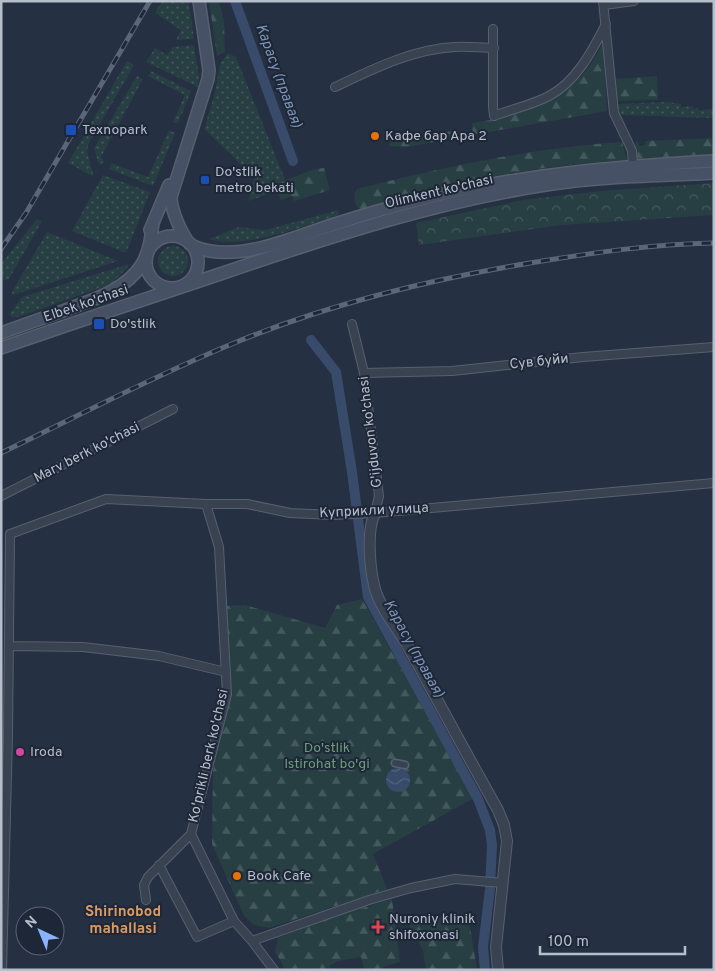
<svg xmlns="http://www.w3.org/2000/svg" width="715" height="971" font-family="Overpass,sans-serif">
	<defs>
		<pattern id="grass-dots" width="8" height="8" patternUnits="userSpaceOnUse" patternTransform="scale(1.25)"><rect width="8" height="8" fill="#273f43"/><path d="M2 2h.1M6 6h.1" fill="none" stroke="#44595d" stroke-width="1.8" stroke-linecap="round"/></pattern>
		<pattern id="forest-firs" width="22" height="20" patternUnits="userSpaceOnUse" patternTransform="scale(1.25)"><rect width="22" height="20" fill="#273f43"/><path d="M5 1l3.5 6h-7zM16 11l3.5 6h-7z" fill="#44595d"/></pattern>
		<pattern id="park-crowns" width="20" height="18" patternUnits="userSpaceOnUse" patternTransform="scale(1.25)"><rect width="20" height="18" fill="#273f43"/><path d="M2 6a3 3 0 1 1 6 0M12 15a3 3 0 1 1 6 0" fill="none" stroke="#44595d"/></pattern>
		<pattern id="water-waves" width="16" height="10" patternUnits="userSpaceOnUse" patternTransform="scale(1.25)"><rect width="16" height="10" fill="#384b6a"/><path d="M0 5q4-4 8 0t8 0" fill="none" stroke="#53637e"/></pattern>
	</defs>
	<rect width="100%" height="100%" fill="#253042"/>
	<path fill="url(#grass-dots)" d="M 162,1 L 189,1 L 194,39 L 176,40 L 181,30 L 155,13 Z
		M 194,45 L 199,76 L 198,87 L 146,62 L 155,48 L 167,55 L 173,47 Z
		M 228,53 L 236,57 L 288,187 L 248,201 L 255,178 L 204,129 L 215,93 L 220,64 Z
		M 127,61 L 134,65 L 88,145 L 87,152 L 94,177 L 68,163 Z
		M 151,71 L 191,91 L 178,124 L 173,122 L 185,95 L 148,76 Z
		M 137,76 L 143,79 L 101,157 L 104,161 L 101,165 L 98,162 L 94,148 Z
		M 667,102 L 681,104 L 681,107 L 693,106 L 693,109 L 698,108 L 698,110 L 714,109 L 714,118 L 620,115 L 617,104 Z
		M 169,130 L 175,133 L 153,186 L 109,169 L 111,163 L 148,177 Z
		M 103,175 L 150,192 L 126,253 L 72,231 Z
		M 338,210 L 339,215 C 304,226 244,250 209,239 L 239,227 L 266,230 Z
		M 37,219 L 42,221 L 9,279 L 1,281 L 1,264 Z
		M 47,232 L 118,261 L 13,295 L 12,292 Z
		M158 261a15 15 0 1 1 30 0a15 15 0 1 1-30 0Z
		M 129,264 L 126,269 L 111,284 L 18,317 L 12,317 L 9,315 L 22,297 Z"/>
	<path fill="url(#forest-firs)" d="M 209,1 L 219,1 L 224,22 L 225,52 L 217,56 Z
		M 604,41 L 607,111 L 406,147 L 389,146 L 390,141 L 458,130 L 459,136 L 473,134 L 472,123 C 505,119 549,105 575,82 C 588,71 596,56 604,41 Z
		M 657,76 L 658,100 L 617,101 L 616,79 Z
		M 714,138 L 714,155 L 636,159 L 635,144 L 637,141 L 638,141 L 639,146 L 645,145 L 645,141 Z
		M 622,142 L 627,160 C 537,165 448,183 361,209 L 357,207 C 354,201 353,195 357,189 C 444,167 531,148 622,142 Z
		M 324,168 L 330,190 L 294,201 L 292,196 L 281,200 L 277,191 L 288,187 L 286,180 L 315,169 Z
		M 362,599 L 474,798 L 373,854 L 387,889 L 269,928 L 254,925 L 244,916 L 212,844 L 213,771 L 230,692 L 226,606 L 245,605 L 325,628 L 337,605 Z
		M 392,899 L 400,962 L 383,967 L 384,970 L 364,970 L 361,957 L 338,961 L 329,966 L 330,970 L 284,970 L 282,963 L 275,952 L 278,938 L 332,917 Z
		M 442,917 L 445,921 L 469,920 L 477,970 L 426,970 L 423,950 L 408,923 Z"/>
	<path fill="url(#park-crowns)" d="M 714,183 L 714,215 L 561,225 L 419,245 L 416,223 L 523,200 L 601,191 Z"/>
	<path fill="url(#water-waves)" d="M386 780a12 12 0 1 1 24 0a12 12 0 1 1-24 0Z"/>
	<g fill="none" stroke-linecap="round" stroke-linejoin="round">
		<path stroke="#384b6a" stroke-width="10" d="M 235,1 L 293,161
			M 311,340 L 336,372 L 352,472 L 368,597 L 478,799 L 490,830 L 492,845 L 490,889 L 483,947 L 485,970"/>
		<g stroke="#57606f" stroke-width="9">
			<path id="pedestrian" d="M 395,763 L 405,765"/>
		</g>
		<g stroke="#57606f" stroke-width="10">
			<path id="minor" d="M 603,1 L 614,113 L 628,142 L 632,151 L 633,166
				M 604,5 L 634,1
				M 493,29 L 493,107 L 494,116 C 512,109 532,105 549,96 C 577,81 592,51 606,24
				M 335,87 C 373,69 413,49 455,47 C 468,46 481,48 494,48
				M 352,324 L 364,373 L 379,496 L 375,513
				M 364,373 L 452,371 L 583,357 L 714,347
				M 1,496 L 173,409
				M 10,646 L 83,647 L 159,656 L 226,672
				M 191,834 L 234,921 L 252,941 L 274,970
				M 159,865 L 197,937 L 234,921
				M 146,900 L 144,885 L 148,877 L 191,834 L 227,694 L 219,547 L 206,504
				M 252,941 L 369,900 L 411,888 L 455,879 L 503,883
				M 2,970 L 8,735 L 10,534 L 106,499 L 206,504 L 247,504 L 290,513 L 333,515 L 375,513 L 714,483"/>
		</g>
		<g stroke="#57606f" stroke-width="12">
			<path id="tertiary" d="M 375,513 C 366,531 370,570 375,589 C 382,612 400,631 411,652 C 440,705 468,757 498,810 L 504,825 L 507,841 L 496,947 L 498,970"/>
		</g>
		<g stroke="#57606f" stroke-width="14">
			<path id="secondary" d="M 199,1 L 209,70 L 208,79 L 171,197 C 171,210 181,233 189,243 C 193,247 204,250 210,251 C 251,258 299,235 338,223 C 375,211 413,201 451,192 C 539,173 624,166 714,161
				M 150,230 L 169,185
				M146 262a26 26 0 1 1 52 0a26 26 0 1 1-52 0Z
				M 1,333 C 21,326 40,319 60,312 C 88,301 125,292 142,264 C 149,252 151,238 153,223
				M 1,348 C 75,322 149,298 223,273 C 332,236 438,201 552,184 C 605,176 660,176 714,173"/>
		</g>
		<use href="#pedestrian" stroke="#394251" stroke-width="6"/>
		<use href="#minor" stroke="#394251" stroke-width="8"/>
		<use href="#tertiary" stroke="#394251" stroke-width="10"/>
		<use href="#secondary" stroke="#475165" stroke-width="11"/>
		<g stroke="#5b6679" stroke-width="5">
			<path id="rail" d="M 1,249 L 26,213 L 150,1
				M 1,453 C 76,417 150,378 227,346 C 324,305 427,280 530,263 C 591,253 651,244 714,243"/>
		</g>
		<use href="#rail" stroke="#1e2737" stroke-width="3" stroke-dasharray="9" stroke-linecap="butt"/>
	</g>
	<g fill="#1a4fb4" stroke="#1e2737" stroke-width="2">
		<rect x="65" y="124" width="12" height="12" rx="2.5"/>
		<rect x="200" y="175" width="10" height="10" rx="2.5"/>
		<rect x="93" y="318" width="12" height="12" rx="2.5"/>
	</g>
	<g fill="#e8710a" stroke="#1e2737" stroke-width="2">
		<circle cx="375" cy="136" r="5"/>
		<circle cx="237" cy="876" r="5"/>
	</g>
	<circle fill="#d1479c" stroke="#1e2737" stroke-width="2" cx="20" cy="752" r="5"/>
	<path fill="#e0444e" stroke="#1e2737" stroke-width="2" d="M375.5 919.5h5v5h5v5h-5v5h-5v-5h-5v-5h5z"/>
	<g text-anchor="middle" dominant-baseline="central" stroke-width="4" stroke-linejoin="round" paint-order="stroke">
		<g font-size="14" fill="#b6becc" stroke="#1e2737" text-anchor="start">
			<text x="82" y="130">Texnopark</text>
			<text x="385" y="136">Кафе бар Ара 2</text>
			<text x="215" y="172">Do'stlik<tspan x="215" dy="16">metro bekati</tspan></text>
			<text x="110" y="324">Do'stlik</text>
			<text x="30" y="752">Iroda</text>
			<text x="247" y="876">Book Cafe</text>
			<text x="389" y="919">Nuroniy klinik<tspan x="389" dy="16">shifoxonasi</tspan></text>
		</g>
		<g font-size="14" fill="#b6becc" stroke="#1e2737">
			<text transform="translate(439 192) rotate(-13)">Olimkent ko'chasi</text>
			<text transform="translate(86 304) rotate(-19)">Elbek ko'chasi</text>
			<text transform="translate(539 362) rotate(-6)">Сув буйи</text>
			<text transform="translate(371 432) rotate(-97)">G'ijduvon ko'chasi</text>
			<text transform="translate(87 453) rotate(-27)">Marv berk ko'chasi</text>
			<text transform="translate(374 511) rotate(-3)">Куприкли улица</text>
			<text transform="translate(209 756) rotate(-77)">Ko'prikli berk ko'chasi</text>
		</g>
		<g font-size="14" fill="#6c9e79" stroke="#1e2737">
			<text x="327" y="748">Do'stlik<tspan x="327" dy="16">Istirohat bo'gi</tspan></text>
		</g>
		<g font-size="15" font-style="italic" fill="#7c93b4" stroke="#1e2737">
			<text transform="translate(278 76) rotate(70)">Карасу (правая)</text>
			<text transform="translate(413 649) rotate(61)">Карасу (правая)</text>
		</g>
		<g font-size="15" font-weight="bold" fill="#da9a63" stroke="#1e2737">
			<text x="123" y="912">Shirinobod<tspan x="123" dy="17">mahallasi</tspan></text>
		</g>
	</g>
	<rect width="715" height="971" fill="none" stroke="#b6becc" stroke-width="5"/>
	<g transform="translate(40 931) rotate(316)"><circle r="24" fill="#1e2737" stroke="#5b6373"/>
	<path d="M0-4L9 19L0 12L-9 19Z" fill="#8ab3fc"/>
	<text y="-8" font-size="14" font-weight="bold" text-anchor="middle" fill="#b6becc">N</text>
	</g>
	<path d="M540 946v8h145v-8" fill="none" stroke="#b6becc" stroke-width="2.5"/>
	<text x="548" y="946" font-size="15" fill="#b6becc" stroke="#1e2737" stroke-width="4" paint-order="stroke">100 m</text>
</svg>
